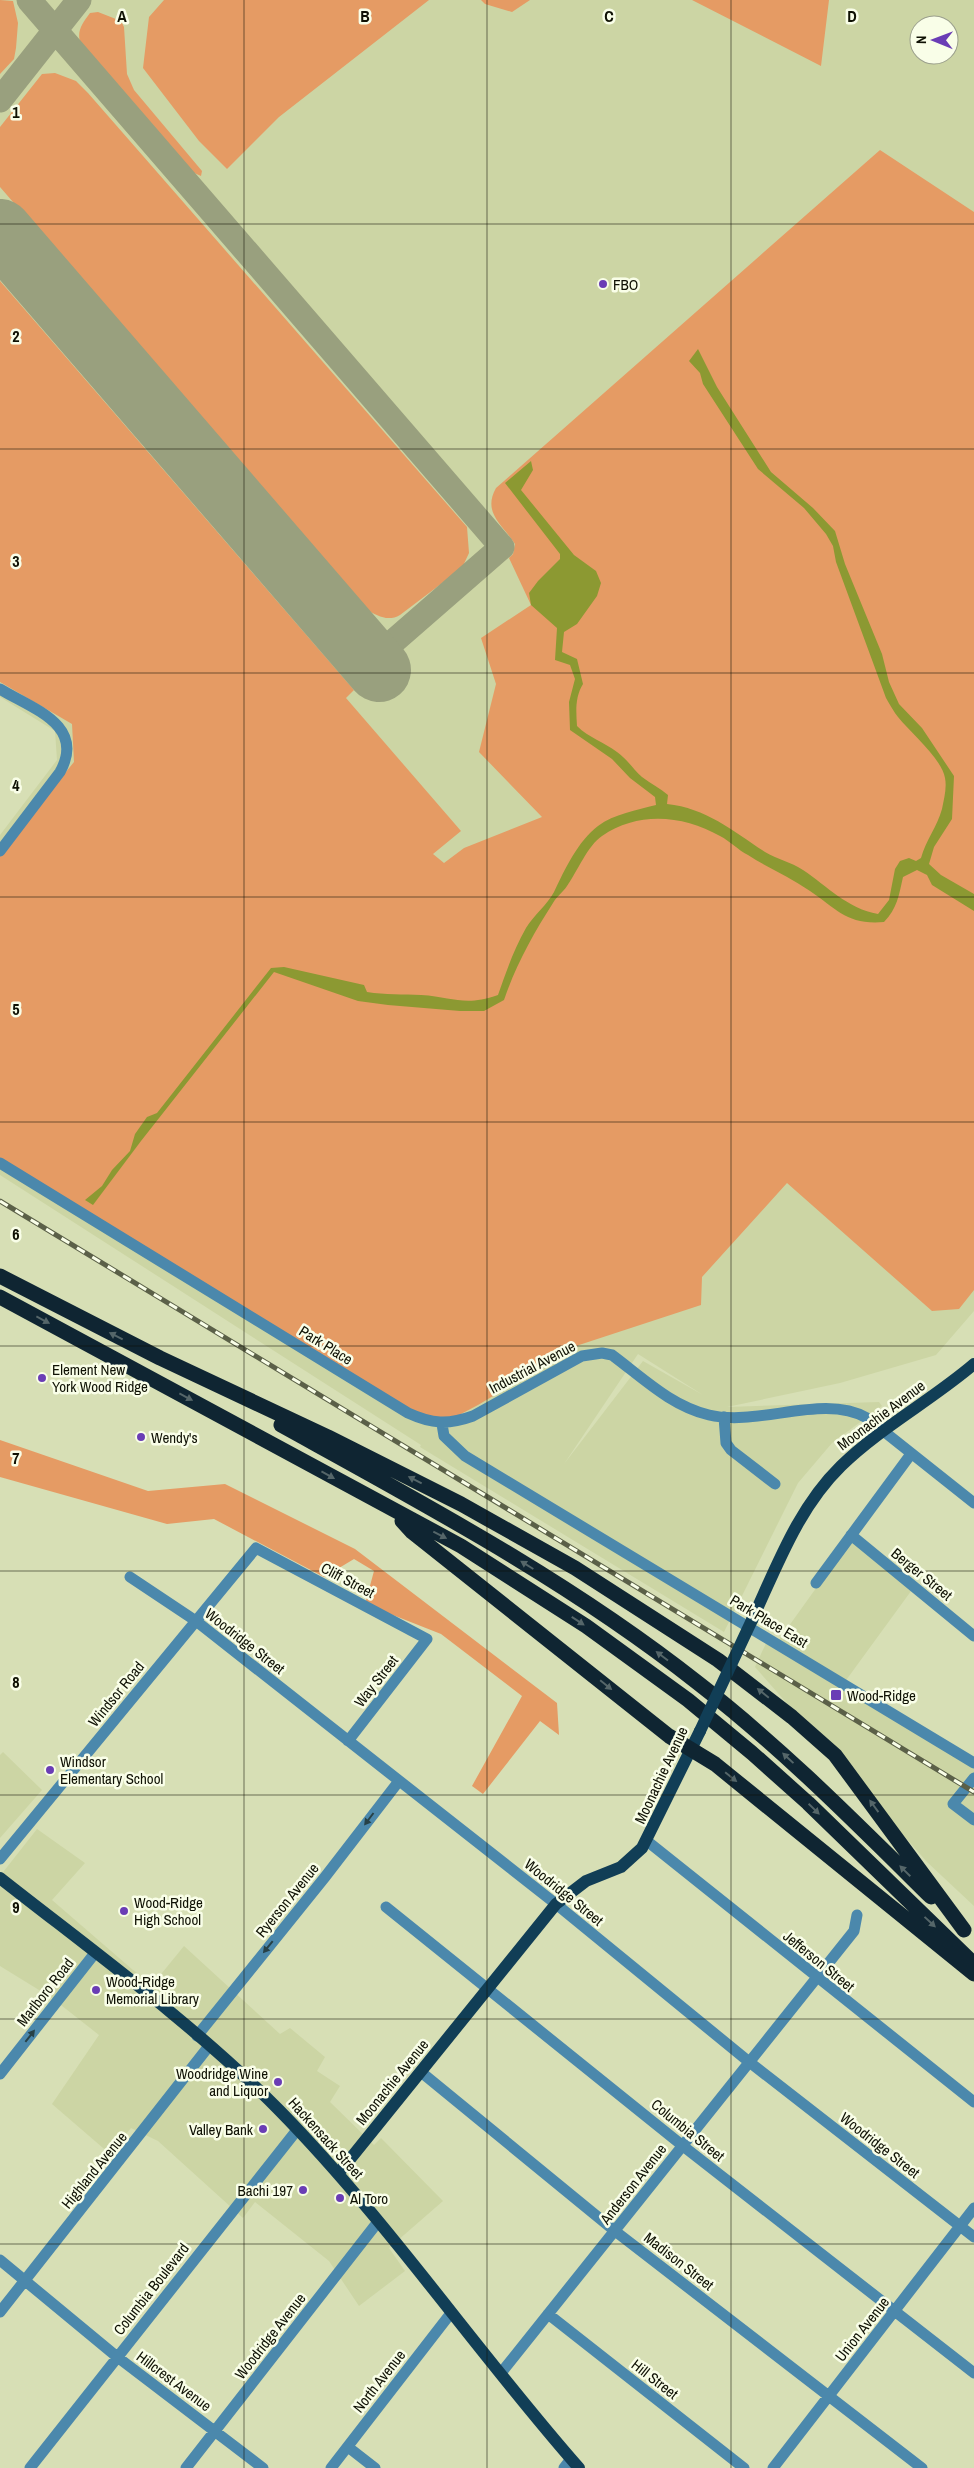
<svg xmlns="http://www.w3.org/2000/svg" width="974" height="2468" font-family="'Archivo Narrow',sans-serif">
	<rect width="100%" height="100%" fill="#d7dfb5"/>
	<path fill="#ccd5a4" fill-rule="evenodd" d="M 0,0 L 974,0 L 974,1311 L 936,1355 L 840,1383 L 727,1407 L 879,1402 L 882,1406 L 832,1443 L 798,1483 L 724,1632 L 420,1447 L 421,1445 L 0,1175 L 0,835 L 57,760 L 55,731 L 0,697 ZM 919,25 L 949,25 L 949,55 L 919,55 ZM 638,1354 L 703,1395 L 643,1361 L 564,1464 Z
		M 852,1538 L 914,1587 L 844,1683 L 974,1764 L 974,1906 L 927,1862 L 755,1667 L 768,1639 L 776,1644 Z
		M 3,1752 L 42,1790 L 0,1838 L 0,1755 Z
		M 37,1829 L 85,1863 L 52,1900 L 133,1970 L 153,1984 L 184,1946 L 280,2034 L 290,2028 L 325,2057 L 317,2071 L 340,2086 L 330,2102 L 374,2145 L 381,2138 L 443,2201 L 389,2248 L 405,2271 L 359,2306 L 329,2261 L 255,2202 L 243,2218 L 158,2141 L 131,2128 L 110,2154 L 52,2104 L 99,2035 L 52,1998 L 0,1966 L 0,1876 Z"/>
	<path fill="#e59b64" d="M 0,0 L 13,1 L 18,23 L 16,48 L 14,59 L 0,74 Z
		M 164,0 L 429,0 L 279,117 L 227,169 L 199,141 L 143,68 L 149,17 Z
		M 481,0 L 530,0 L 512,12 L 485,4 Z
		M 692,0 L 829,0 L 821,66 Z
		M 98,12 L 121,21 L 124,27 L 127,74 L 134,90 L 202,171 L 201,176 L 192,172 L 81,45 C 76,31 82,24 90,13 Z
		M 55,73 L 76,81 L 88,93 L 467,527 L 469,553 L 462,568 L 400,615 C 388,622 377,616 366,609 L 0,187 L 0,127 L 42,74 Z
		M 880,150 L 974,212 L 974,1290 L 959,1309 L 932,1311 L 787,1183 L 702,1277 L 701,1305 L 579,1345 L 478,1405 L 442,1424 L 426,1421 L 0,1164 L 0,853 L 74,762 L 72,724 L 0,682 L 0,281 L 354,690 L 346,698 L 461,831 L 433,854 L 444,863 L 464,848 L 542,817 L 479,752 L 496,684 L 481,638 L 531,605 L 509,558 L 513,554 L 515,544 C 503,525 482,513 496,488 Z
		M 0,1440 L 148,1491 L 225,1484 L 355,1549 L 557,1703 L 559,1735 L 540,1721 L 483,1794 L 472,1786 L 522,1696 L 441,1634 L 365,1604 L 374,1571 L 354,1559 L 324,1577 L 214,1519 L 167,1524 L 0,1477 Z"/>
	<path fill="#8c9932" d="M 698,349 L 717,387 L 771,472 L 813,508 L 835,531 L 845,564 L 882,654 L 889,682 L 899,704 L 922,728 L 954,776 L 952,819 L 934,847 L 929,864 L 941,875 L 974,894 L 974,911 L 932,885 L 927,875 L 917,870 L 903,877 C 899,895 897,909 884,922 C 847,925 838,910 810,891 C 790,877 768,868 748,855 C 738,850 730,841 720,836 C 683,815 638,811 602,836 C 588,845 577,872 567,886 C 563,892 557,896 553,903 C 533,934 516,965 504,1000 L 484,1011 L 460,1011 L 388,1005 L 358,1001 L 274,972 L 141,1141 L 93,1205 L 85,1200 L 102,1186 L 112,1170 L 130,1151 L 135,1134 L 147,1117 L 157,1113 L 271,968 L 284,967 L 364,985 L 367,992 C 385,995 403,994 421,995 C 454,997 464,1007 498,995 C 506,972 514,949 526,928 C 534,915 547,905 554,892 C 565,869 578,841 598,826 C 614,814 637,810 656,805 L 655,797 L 630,778 L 612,759 L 570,730 L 569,702 L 575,679 L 570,665 L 555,660 L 557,628 L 531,605 L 529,593 L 538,581 L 560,559 L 560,554 L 505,483 L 531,461 L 533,470 L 521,490 L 574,555 L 596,571 L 601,583 L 597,596 L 577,624 L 564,632 L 562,652 L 577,659 L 583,684 C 575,697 576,711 577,726 C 589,738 604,742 617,752 C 627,759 633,769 642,777 C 651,784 660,788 668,795 L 667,804 C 706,808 733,831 765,852 C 777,859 791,862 803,870 C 827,886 848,909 878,914 L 889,900 L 895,869 L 900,861 L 909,858 L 916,861 L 921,858 C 926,840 937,827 942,809 C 944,799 947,788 945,778 C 942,759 911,733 898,717 C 894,712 890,705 886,698 L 836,562 L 833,546 L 826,534 L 804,508 L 758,469 L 703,384 L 700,373 L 689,361 Z"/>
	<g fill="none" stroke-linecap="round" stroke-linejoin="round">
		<path stroke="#99a07e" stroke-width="25" d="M 29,0 L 502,547 L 371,661
			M 0,100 L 79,0"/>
		<path stroke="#99a07e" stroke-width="64" d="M 0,231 L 379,670"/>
		<path stroke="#4b88ac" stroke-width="11" d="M 0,689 C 33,709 86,725 60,772 L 0,851
			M 0,1163 L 408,1413 C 432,1424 448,1425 473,1416 L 582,1356 L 602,1353 L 612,1355 C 643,1378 671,1406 709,1415 C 759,1427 823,1393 867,1418 L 974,1503
			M 724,1417 L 726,1443 L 731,1450 L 775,1484
			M 442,1424 L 444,1436 L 465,1456 L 974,1763
			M 851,1535 L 974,1636
			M 130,1577 L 196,1621 L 556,1904 L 748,2061 L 974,2237
			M 816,1583 L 911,1454
			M 974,1778 L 953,1804 L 974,1820
			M 647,1841 L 974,2102
			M 0,1859 L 256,1548 L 427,1639 L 348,1741
			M 386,1907 L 683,2146 L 974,2373
			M 197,2036 L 325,1877 L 399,1781
			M 421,2072 L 615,2231 L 922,2468
			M 0,2074 L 95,1953
			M 0,2260 L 116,2356 L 263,2468
			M 0,2312 L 209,2046
			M 548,2314 L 744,2468
			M 501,2373 L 854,1931 L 857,1915
			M 348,2447 L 375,2468
			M 30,2468 L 297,2130
			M 186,2468 L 377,2223
			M 331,2468 L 451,2313
			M 564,2468 L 571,2459
			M 773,2468 L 974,2208"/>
		<path stroke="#113e56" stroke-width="12" d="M 752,1620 C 777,1566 798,1508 841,1466 C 881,1427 932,1400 974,1364
			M 0,1878 C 94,1952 195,2025 279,2110 C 388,2221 476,2351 579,2468
			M 338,2174 L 556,1904 L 586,1881 L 621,1867 L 642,1848 L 700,1731"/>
		<path stroke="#0f2532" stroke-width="15" d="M 0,1276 L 160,1358 L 328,1437 L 461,1504 L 575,1568 L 718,1660 L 792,1717 L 835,1755 L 964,1930
			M 0,1297 L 461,1546 L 586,1626 L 688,1700 L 752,1753 L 808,1803 L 974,1964
			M 281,1425 C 424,1504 569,1581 698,1683 C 782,1748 856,1823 931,1897
			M 402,1521 L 412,1532 L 669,1736 L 715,1764 L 974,1974"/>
		<g stroke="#5b6048" stroke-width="5">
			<path id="rail" d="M 0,1201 L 974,1792"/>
		</g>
		<use href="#rail" stroke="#f9fee8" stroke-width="3" stroke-dasharray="9" stroke-linecap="butt"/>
		<path stroke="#113e56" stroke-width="12" d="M 700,1731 L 752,1620"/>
	</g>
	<defs><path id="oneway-solid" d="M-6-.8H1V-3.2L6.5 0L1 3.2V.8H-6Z" transform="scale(1.25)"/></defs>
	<g fill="#556669">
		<use href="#oneway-solid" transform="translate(43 1320) rotate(28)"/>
		<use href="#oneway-solid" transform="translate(116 1336) rotate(-153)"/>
		<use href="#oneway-solid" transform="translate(186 1397) rotate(28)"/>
		<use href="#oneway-solid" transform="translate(328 1475) rotate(29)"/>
		<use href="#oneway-solid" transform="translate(415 1480) rotate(-153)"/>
		<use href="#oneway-solid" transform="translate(440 1535) rotate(27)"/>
		<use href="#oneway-solid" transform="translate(527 1565) rotate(-148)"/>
		<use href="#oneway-solid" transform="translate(578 1621) rotate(33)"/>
		<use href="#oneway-solid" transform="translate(662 1656) rotate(-143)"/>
		<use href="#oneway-solid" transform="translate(606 1685) rotate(39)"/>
		<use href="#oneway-solid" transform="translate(763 1693) rotate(-141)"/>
		<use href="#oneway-solid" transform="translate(788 1758) rotate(-137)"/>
		<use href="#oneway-solid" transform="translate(731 1777) rotate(39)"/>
		<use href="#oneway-solid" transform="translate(874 1806) rotate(-126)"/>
		<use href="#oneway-solid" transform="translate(814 1809) rotate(44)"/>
		<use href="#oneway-solid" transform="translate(905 1871) rotate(-135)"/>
		<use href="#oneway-solid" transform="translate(930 1922) rotate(43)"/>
	</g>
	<g fill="#274147">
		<use href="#oneway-solid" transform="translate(369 1819) rotate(127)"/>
		<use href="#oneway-solid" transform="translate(268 1947) rotate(129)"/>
		<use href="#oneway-solid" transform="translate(30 2036) rotate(-52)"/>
	</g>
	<path fill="none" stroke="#0f1104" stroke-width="1" stroke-opacity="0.55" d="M 244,0 L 244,2468M 487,0 L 487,2468M 731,0 L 731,2468M 0,224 L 974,224M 0,449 L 974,449M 0,673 L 974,673M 0,897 L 974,897M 0,1122 L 974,1122M 0,1346 L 974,1346M 0,1571 L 974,1571M 0,1795 L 974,1795M 0,2019 L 974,2019M 0,2244 L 974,2244"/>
	<g fill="#6a3db5" stroke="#f9fee8" stroke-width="2">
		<circle cx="603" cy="284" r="5"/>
		<circle cx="42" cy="1378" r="5"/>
		<circle cx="141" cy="1437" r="5"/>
		<rect x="830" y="1689" width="12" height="12" rx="2.5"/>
		<circle cx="50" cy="1770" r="5"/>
		<circle cx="124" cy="1911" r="5"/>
		<circle cx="96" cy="1990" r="5"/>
		<circle cx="278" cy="2082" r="5"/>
		<circle cx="263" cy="2129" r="5"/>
		<circle cx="303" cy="2190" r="5"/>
		<circle cx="340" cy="2198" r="5"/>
	</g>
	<g text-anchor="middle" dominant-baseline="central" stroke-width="5" stroke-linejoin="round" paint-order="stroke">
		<g font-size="15" fill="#0f1104" stroke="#f9fee8" text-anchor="start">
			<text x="613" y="284">FBO</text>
			<text x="52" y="1369">Element New<tspan x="52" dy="17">York Wood Ridge</tspan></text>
			<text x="151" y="1437">Wendy's</text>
			<text x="847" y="1695">Wood-Ridge</text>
			<text x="60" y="1761">Windsor<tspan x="60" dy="17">Elementary School</tspan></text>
			<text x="134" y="1902">Wood-Ridge<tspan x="134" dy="17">High School</tspan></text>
			<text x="106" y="1981">Wood-Ridge<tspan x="106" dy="17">Memorial Library</tspan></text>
			<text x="268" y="2073" text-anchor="end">Woodridge Wine<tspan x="268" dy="17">and Liquor</tspan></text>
			<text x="253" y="2129" text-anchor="end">Valley Bank</text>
			<text x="293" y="2190" text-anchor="end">Bachi 197</text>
			<text x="350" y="2198">Al Toro</text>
		</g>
		<g font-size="15" fill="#0f1104" stroke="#f9fee8">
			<text transform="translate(326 1345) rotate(32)">Park Place</text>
			<text transform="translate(532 1367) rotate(-28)">Industrial Avenue</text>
			<text transform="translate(881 1415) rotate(-37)">Moonachie Avenue</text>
			<text transform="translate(922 1574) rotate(39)">Berger Street</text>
			<text transform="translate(348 1580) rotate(28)">Cliff Street</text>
			<text transform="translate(769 1621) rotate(31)">Park Place East</text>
			<text transform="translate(245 1641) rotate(38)">Woodridge Street</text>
			<text transform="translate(376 1681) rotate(-52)">Way Street</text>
			<text transform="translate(116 1694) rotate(-51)">Windsor Road</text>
			<text transform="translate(661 1775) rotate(-65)">Moonachie Avenue</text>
			<text transform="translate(564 1892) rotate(39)">Woodridge Street</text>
			<text transform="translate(287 1900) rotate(-51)">Ryerson Avenue</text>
			<text transform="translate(819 1961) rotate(39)">Jefferson Street</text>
			<text transform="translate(45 1992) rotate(-52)">Marlboro Road</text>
			<text transform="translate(392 2082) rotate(-51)">Moonachie Avenue</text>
			<text transform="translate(688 2130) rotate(39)">Columbia Street</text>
			<text transform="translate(326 2138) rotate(48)">Hackensack Street</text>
			<text transform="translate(880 2145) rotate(38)">Woodridge Street</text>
			<text transform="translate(94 2170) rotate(-51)">Highland Avenue</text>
			<text transform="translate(633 2184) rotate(-52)">Anderson Avenue</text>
			<text transform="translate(679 2261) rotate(38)">Madison Street</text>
			<text transform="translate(151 2289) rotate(-52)">Columbia Boulevard</text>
			<text transform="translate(862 2329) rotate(-52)">Union Avenue</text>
			<text transform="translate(270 2336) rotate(-52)">Woodridge Avenue</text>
			<text transform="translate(655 2379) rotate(38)">Hill Street</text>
			<text transform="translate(174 2381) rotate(37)">Hillcrest Avenue</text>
			<text transform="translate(379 2381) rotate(-52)">North Avenue</text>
		</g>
	</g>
	<g font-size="16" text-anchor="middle" font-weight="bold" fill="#0f1104" stroke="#f9fee8" stroke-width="5" stroke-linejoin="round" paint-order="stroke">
		<text x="122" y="22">A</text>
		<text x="365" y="22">B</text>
		<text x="609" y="22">C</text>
		<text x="852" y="22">D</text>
		<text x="16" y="118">1</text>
		<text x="16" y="342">2</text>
		<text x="16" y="567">3</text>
		<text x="16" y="791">4</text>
		<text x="16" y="1015">5</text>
		<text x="16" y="1240">6</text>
		<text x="16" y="1464">7</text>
		<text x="16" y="1688">8</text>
		<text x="16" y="1913">9</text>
	</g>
	<g transform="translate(934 40) rotate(271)"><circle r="24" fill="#f9fee8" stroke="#9b9f8d"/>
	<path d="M0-4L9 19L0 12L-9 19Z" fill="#6a3db5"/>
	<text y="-8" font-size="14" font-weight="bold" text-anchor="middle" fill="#0f1104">N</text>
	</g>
</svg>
